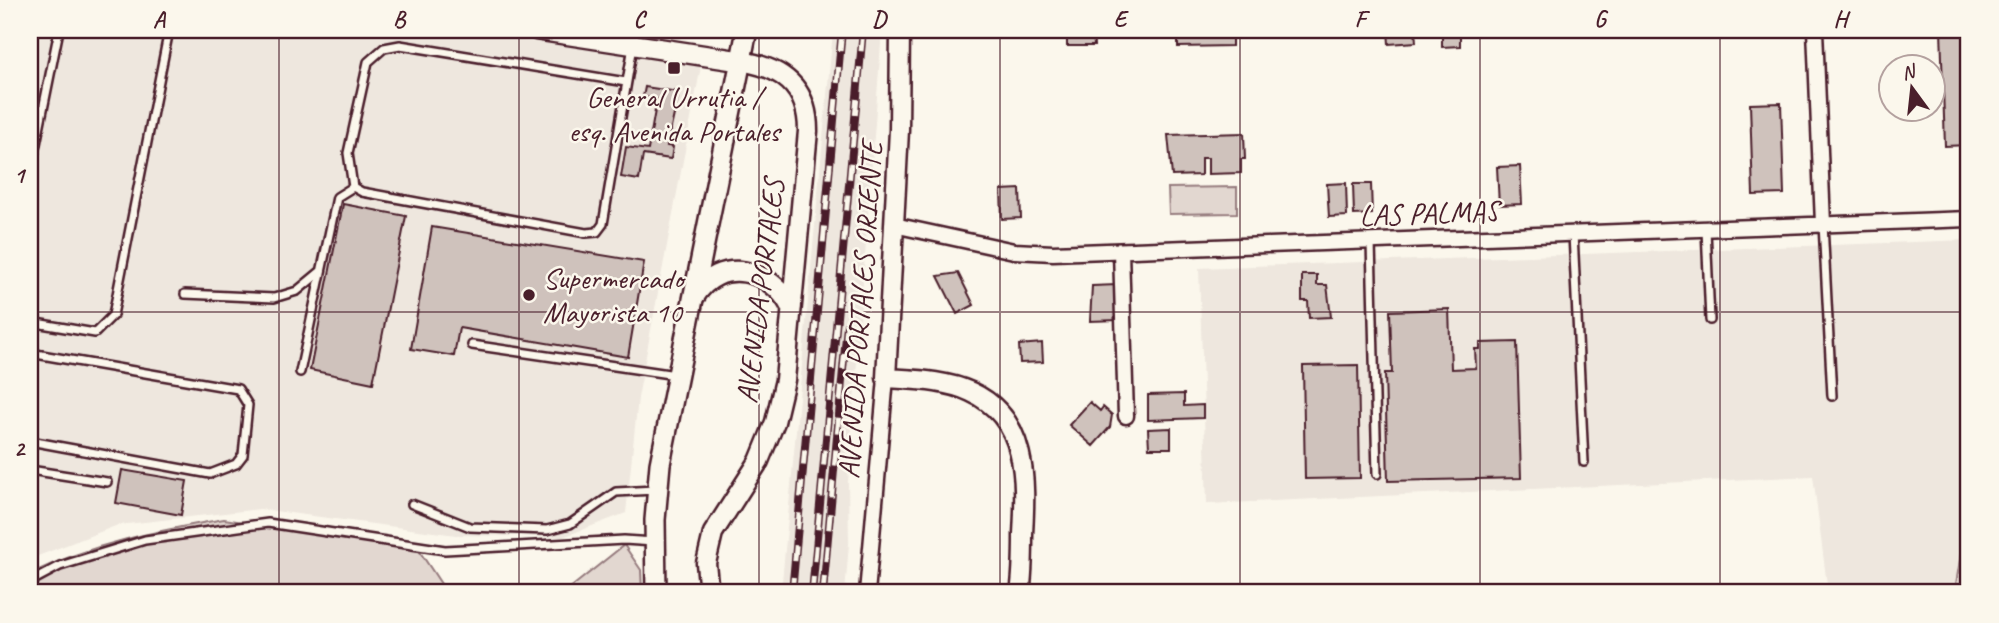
<svg xmlns="http://www.w3.org/2000/svg" width="1999" height="623" font-family="Caveat,sans-serif">
	<rect width="100%" height="100%" fill="#fbf7ec"/>
	<filter id="ink" filterUnits="userSpaceOnUse"><feTurbulence type="fractalNoise" baseFrequency=".0143" numOctaves="2"/><feDisplacementMap in="SourceGraphic" scale="14" xChannelSelector="R" yChannelSelector="G"/><feConvolveMatrix kernelMatrix="1 2 1 2 8 2 1 2 1" color-interpolation-filters="sRGB"/></filter>
	<g filter="url(#ink)">
		<path fill="#eee7de" d="M 30,30 L 455,30 L 701,66 L 638,398 L 626,513 L 563,537 L 456,535 L 260,509 L 118,525 L 30,559 Z
			M 833,30 L 882,30 L 848,482 L 849,543 L 845,593 L 781,593 Z
			M 1969,240 L 1969,593 L 1828,593 L 1813,476 L 1207,504 L 1199,268 Z"/>
		<path fill="#e2d7d0" stroke="#967b7e" stroke-width="2" d="M 1237,187 L 1237,213 L 1169,214 L 1168,188 Z
			M 1967,517 L 1969,517 L 1969,586 L 1956,584 Z
			M 224,519 L 418,549 L 447,593 L 30,593 L 30,574 C 92,543 157,531 224,519 Z
			M 624,545 L 641,570 L 642,593 L 564,593 Z"/>
		<path fill="#cfc2bc" stroke="#4a1f2b" stroke-width="2" d="M 1067,30 L 1093,30 L 1094,46 L 1067,46 Z
			M 1178,30 L 1232,30 L 1232,46 L 1178,47 Z
			M 1388,30 L 1415,30 L 1416,42 L 1389,44 Z
			M 1442,30 L 1468,30 L 1468,31 L 1460,31 L 1460,46 L 1442,47 Z
			M 1941,30 L 1969,30 L 1969,145 L 1945,146 Z
			M 645,87 L 679,92 L 667,146 L 673,147 L 671,159 L 643,155 L 639,180 L 621,177 L 626,147 L 648,150 L 657,99 L 643,97 Z
			M 1781,103 L 1784,194 L 1753,195 L 1750,104 Z
			M 1244,133 L 1245,159 L 1241,159 L 1241,173 L 1208,174 L 1208,158 L 1201,158 L 1201,175 L 1172,176 L 1168,135 Z
			M 1520,166 L 1522,204 L 1499,205 L 1497,167 Z
			M 1346,183 L 1347,216 L 1329,217 L 1327,184 Z
			M 1353,184 L 1371,184 L 1372,214 L 1354,215 Z
			M 1020,189 L 1021,218 L 1002,219 L 1001,190 Z
			M 343,204 L 406,216 L 373,383 L 310,370 Z
			M 432,227 L 644,262 L 628,357 L 459,328 L 454,356 L 411,349 Z
			M 958,273 L 974,305 L 957,314 L 938,276 Z
			M 1302,275 L 1317,275 L 1317,285 L 1327,285 L 1331,317 L 1309,318 L 1308,301 L 1302,301 Z
			M 1117,285 L 1118,320 L 1090,321 L 1092,286 Z
			M 1449,309 L 1451,369 L 1476,368 L 1475,349 L 1480,349 L 1480,343 L 1517,342 L 1521,478 L 1388,481 L 1385,373 L 1392,373 L 1390,311 Z
			M 1042,343 L 1043,362 L 1020,363 L 1019,345 Z
			M 1358,365 L 1360,478 L 1305,479 L 1303,366 Z
			M 1184,394 L 1184,406 L 1203,405 L 1203,418 L 1148,420 L 1148,395 Z
			M 1090,402 L 1100,411 L 1103,407 L 1112,415 L 1110,427 L 1093,446 L 1069,425 Z
			M 1171,428 L 1171,448 L 1149,448 L 1148,429 Z
			M 122,470 L 187,481 L 181,515 L 116,503 Z"/>
		<g fill="none" stroke-linecap="round" stroke-linejoin="round">
			<g stroke="#4a1f2b" stroke-width="12">
				<path id="service" d="M 626,82 L 400,45 L 384,48 L 368,62 L 348,153 L 353,187 L 362,192 L 586,233 L 597,232 L 603,224 L 633,46
					M 30,174 L 59,30
					M 1823,224 L 1832,396
					M 1706,229 L 1710,320
					M 1573,234 L 1584,462
					M 1371,242 L 1377,474
					M 185,294 L 274,298 L 297,291 L 320,272
					M 30,322 L 95,333 L 113,315 L 168,35 L 167,30
					M 472,345 L 676,375
					M 30,353 L 238,389 L 248,405 L 243,455 L 236,464 L 210,474 L 30,441
					M 300,372 L 337,197 L 353,187
					M 30,470 L 107,482
					M 412,504 L 470,527 L 547,530 L 570,524 L 616,492 L 655,490
					M 30,582 L 60,566 L 145,540 L 268,523 L 445,550 L 624,540 L 654,542"/>
			</g>
			<g stroke="#4a1f2b" stroke-width="19">
				<path id="minor" d="M 1815,30 L 1823,224
					M 894,225 L 1014,251 L 1053,253 L 1969,219
					M 1121,251 L 1126,416
					M 867,593 L 886,378"/>
			</g>
			<g stroke="#4a1f2b" stroke-width="23">
				<path id="tertiary" d="M 900,30 L 899,130 L 886,378 C 914,380 945,380 971,392 C 1028,418 1026,480 1023,534 C 1023,553 1023,574 1020,593
					M 709,593 L 706,563 L 713,533 L 759,461 L 775,422 L 785,380 L 808,131 C 808,86 781,67 740,61"/>
			</g>
			<g stroke="#4a1f2b" stroke-width="24">
				<path id="secondary" d="M 538,30 L 740,61
					M 694,297 C 719,255 772,269 791,307
					M 656,593 L 655,520 L 660,464 L 747,30"/>
			</g>
			<use href="#service" stroke="#fbf7ec" stroke-width="7"/>
			<use href="#minor" stroke="#fbf7ec" stroke-width="14"/>
			<use href="#tertiary" stroke="#fbf7ec" stroke-width="18"/>
			<use href="#secondary" stroke="#fbf7ec" stroke-width="19"/>
			<g stroke="#4a1f2b" stroke-width="8">
				<path id="rail" d="M 792,593 L 842,30
					M 812,593 L 863,30
					M 823,593 L 847,325"/>
			</g>
			<use href="#rail" stroke="#fbf7ec" stroke-width="5" stroke-dasharray="16" stroke-linecap="butt"/>
		</g>
	</g>
	<path fill="none" stroke="#4a1f2b" stroke-width="2" stroke-opacity="0.55" d="M 279,30 L 279,593M 519,30 L 519,593M 759,30 L 759,593M 1000,30 L 1000,593M 1240,30 L 1240,593M 1480,30 L 1480,593M 1720,30 L 1720,593M 30,312 L 1969,312"/>
	<g fill="#4a1f2b" stroke="#fbf7ec" stroke-width="2.5">
		<rect x="667" y="61" width="14" height="14" rx="3.5"/>
		<circle cx="529" cy="295" r="7"/>
	</g>
	<g text-anchor="middle" dominant-baseline="central" stroke-width="5" stroke-linejoin="round" paint-order="stroke">
		<g font-size="30" fill="#4a1f2b" stroke="#fbf7ec">
			<text x="674" y="97">General Urrutia /<tspan x="674" dy="34">esq. Avenida Portales</tspan></text>
			<text x="543" y="278" text-anchor="start">Supermercado<tspan x="543" dy="34">Mayorista 10</tspan></text>
		</g>
		<g font-size="30" fill="#4a1f2b" stroke="#fbf7ec">
			<text transform="translate(1429 213) rotate(-2)">LAS PALMAS</text>
			<text transform="translate(760 291) rotate(-83)">AVENIDA PORTALES</text>
			<text transform="translate(860 310) rotate(-86)">AVENIDA PORTALES ORIENTE</text>
		</g>
	</g>
	<rect width="1999" height="623" fill="none" stroke="#fbf7ec" stroke-width="77"/>
	<g transform="translate(1912 88) rotate(345)"><circle r="33" fill="#fbf7ec" stroke="#b4a19f" stroke-width="2"/>
	<path d="M0-5L12 26L0 18L-12 26Z" fill="#4a1f2b"/>
	<text y="-10" font-size="19" font-weight="bold" text-anchor="middle" fill="#4a1f2b">N</text>
	</g>
	<rect x="38" y="38" width="1922" height="546" fill="none" stroke="#4a1f2b" stroke-width="2.5"/>
	<g font-size="23" text-anchor="middle" font-weight="bold" fill="#4a1f2b">
		<text x="159" y="27">A</text>
		<text x="399" y="27">B</text>
		<text x="639" y="27">C</text>
		<text x="879" y="27">D</text>
		<text x="1120" y="27">E</text>
		<text x="1360" y="27">F</text>
		<text x="1600" y="27">G</text>
		<text x="1840" y="27">H</text>
		<text x="19" y="183">1</text>
		<text x="19" y="456">2</text>
	</g>
</svg>
